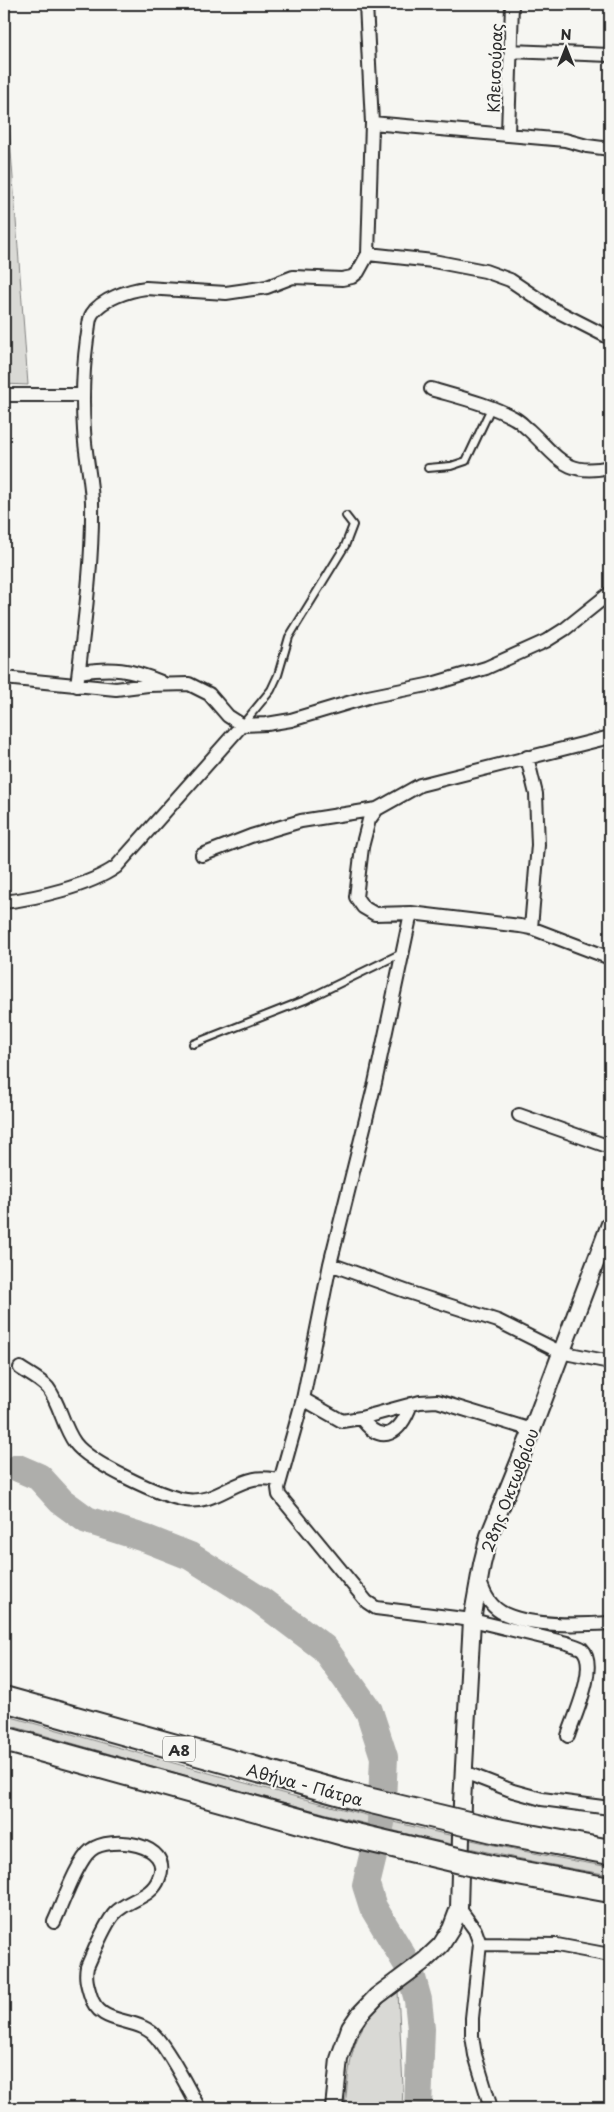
<svg xmlns="http://www.w3.org/2000/svg" width="614" height="2112" font-family="'Playpen Sans',sans-serif">
	<rect width="100%" height="100%" fill="#f6f6f2"/>
	<filter id="ink" filterUnits="userSpaceOnUse"><feTurbulence type="fractalNoise" baseFrequency=".02" numOctaves="2"/><feDisplacementMap in="SourceGraphic" scale="10" xChannelSelector="R" yChannelSelector="G"/><feConvolveMatrix kernelMatrix="1 2 1 2 8 2 1 2 1" color-interpolation-filters="sRGB"/></filter>
	<g filter="url(#ink)">
		<path fill="#d9d9d5" stroke="#828280" d="M 4,55 L 28,385 L 4,384 Z
			M 4,1715 C 205,1771 404,1833 610,1867 L 610,1875 C 404,1842 204,1780 4,1724 Z
			M 398,1992 L 403,2086 L 402,2108 L 345,2108 C 350,2056 351,2024 398,1992 Z"/>
		<g fill="none" stroke-linecap="round" stroke-linejoin="round">
			<path stroke="#aeaeab" stroke-width="28" d="M 18,1468 L 39,1477 L 61,1501 L 87,1520 L 147,1539 L 190,1556 L 260,1600 L 324,1648 L 369,1711 L 384,1757 L 381,1823 L 366,1885 L 373,1907 L 409,1967 L 418,2000 L 421,2029 L 418,2108"/>
			<g stroke="#2b2b2b" stroke-width="10">
				<path id="service" d="M 428,468 L 451,466 L 466,461 L 491,408
					M 243,724 L 271,690 L 278,675 L 289,637 L 345,546 L 353,525 L 346,516
					M 193,1044 L 305,1000 L 402,953"/>
			</g>
			<g stroke="#2b2b2b" stroke-width="16">
				<path id="minor" d="M 510,51 L 610,55
					M 372,123 L 565,140 L 587,146 L 610,149
					M 508,134 L 512,4
					M 368,254 L 433,261 L 485,271 L 510,280 L 553,309 L 610,338
					M 431,389 C 458,397 489,404 514,418 C 520,421 524,426 529,430 C 559,458 566,477 610,467
					M 4,395 L 83,395
					M 79,672 C 113,667 130,669 161,682
					M 4,678 L 116,689 L 148,685 L 189,684 L 209,694 L 228,716 L 242,725 L 267,724 L 291,720 L 368,697 L 432,684 L 486,668 L 546,641 L 565,629 L 610,593
					M 77,686 C 84,625 93,563 92,502 C 91,477 85,454 84,430 C 82,400 83,369 87,339 C 89,332 88,320 92,314 C 101,299 130,290 146,288 L 226,293 L 267,287 L 293,277 L 342,279 L 352,277 L 358,272 L 368,254 L 372,123 L 366,4
					M 610,737 L 420,785 L 377,809 L 369,820 L 362,847 L 356,897 L 363,907 L 375,914 L 411,913 L 520,926 L 531,928 L 610,958
					M 527,757 L 536,794 L 538,845 L 531,928
					M 202,855 L 251,836 L 301,821 L 377,809
					M 4,902 C 37,898 89,886 116,867 L 242,725
					M 411,913 L 375,1083 L 330,1264 L 303,1399 L 278,1488 L 279,1495 L 367,1602 L 376,1608 L 472,1620 L 567,1643 C 571,1645 578,1646 582,1649 C 599,1665 574,1717 568,1736
					M 519,1115 L 610,1147
					M 330,1264 L 411,1293 L 498,1321 L 560,1352 L 610,1362
					M 20,1368 C 29,1374 41,1380 48,1388 C 60,1404 63,1427 75,1443 C 90,1463 160,1496 186,1500 C 212,1504 230,1484 254,1479 C 263,1477 272,1479 280,1480
					M 303,1399 L 342,1421 L 361,1418 L 420,1402 L 437,1401 L 532,1430
					M 361,1418 C 383,1448 401,1432 411,1404
					M 480,1581 C 484,1595 491,1608 505,1614 C 534,1627 580,1625 610,1623
					M 464,1772 L 513,1791 L 542,1799 L 610,1808
					M 459,1908 L 475,1930 L 480,1944 L 472,2018 L 472,2036 L 475,2055 L 491,2108
					M 54,1922 C 62,1905 77,1861 91,1850 C 110,1835 174,1843 159,1878 C 152,1898 128,1899 115,1913 C 105,1923 93,1954 87,1967 C 85,1977 87,1984 90,1994 C 99,2029 138,2014 157,2038 C 174,2059 186,2085 199,2108
					M 480,1944 L 557,1945 L 610,1955"/>
			</g>
			<g stroke="#2b2b2b" stroke-width="20">
				<path id="tertiary" d="M 334,2108 L 339,2059 L 350,2028 L 359,2015 L 377,1996 L 424,1961 L 441,1945 L 451,1929 L 459,1908 L 462,1803 L 472,1620 L 482,1564 L 489,1536 L 532,1430 L 610,1224"/>
			</g>
			<g stroke="#2b2b2b" stroke-width="28">
				<path id="motorway" d="M 4,1699 L 355,1797
					M 4,1739 L 347,1834
					M 497,1831 L 610,1852
					M 491,1868 L 610,1890"/>
			</g>
			<use href="#service" stroke="#f6f6f2" stroke-width="6"/>
			<use href="#minor" stroke="#f6f6f2" stroke-width="12"/>
			<use href="#tertiary" stroke="#f6f6f2" stroke-width="16"/>
			<use href="#motorway" stroke="#f6f6f2" stroke-width="24"/>
			<g stroke="#2b2b2b" stroke-width="28" stroke-linecap="butt">
				<path id="motorway-bridge" d="M 355,1797 L 497,1831
					M 347,1834 L 491,1868"/>
			</g>
			<use href="#motorway-bridge" stroke="#f6f6f2" stroke-width="24"/>
		</g>
	</g>
	<g text-anchor="middle" dominant-baseline="central" stroke-width="4.5" stroke-linejoin="round" paint-order="stroke">
		<rect fill="#f6f6f2" stroke="#686867" stroke-width="1" x="163" y="1736.5" width="32" height="25" rx="4"/>
		<g font-size="15" font-weight="bold" fill="#2b2b2b">
			<text x="179" y="1749">Α8</text>
		</g>
		<g font-size="16" fill="#2b2b2b" stroke="#f6f6f2">
			<text transform="translate(494 68) rotate(-88)">Κλεισούρας</text>
			<text transform="translate(509 1490) rotate(-69)">28ης Οκτωβρίου</text>
			<text transform="translate(305 1784) rotate(15)">Αθήνα - Πάτρα</text>
		</g>
	</g>
	<rect width="614" height="2112" fill="none" stroke="#f6f6f2" stroke-width="20"/>
	<rect x="10" y="10" width="594" height="2092" fill="none" stroke="#2b2b2b" stroke-width="2" filter="url(#ink)"/>
	<g transform="translate(566 48)" stroke="#f6f6f2" stroke-width="4" paint-order="stroke">
	<path d="M0-4L9 19L0 12L-9 19Z" fill="#2b2b2b"/>
	<text y="-8" font-size="14" font-weight="bold" text-anchor="middle" fill="#2b2b2b">N</text>
	</g>
</svg>
